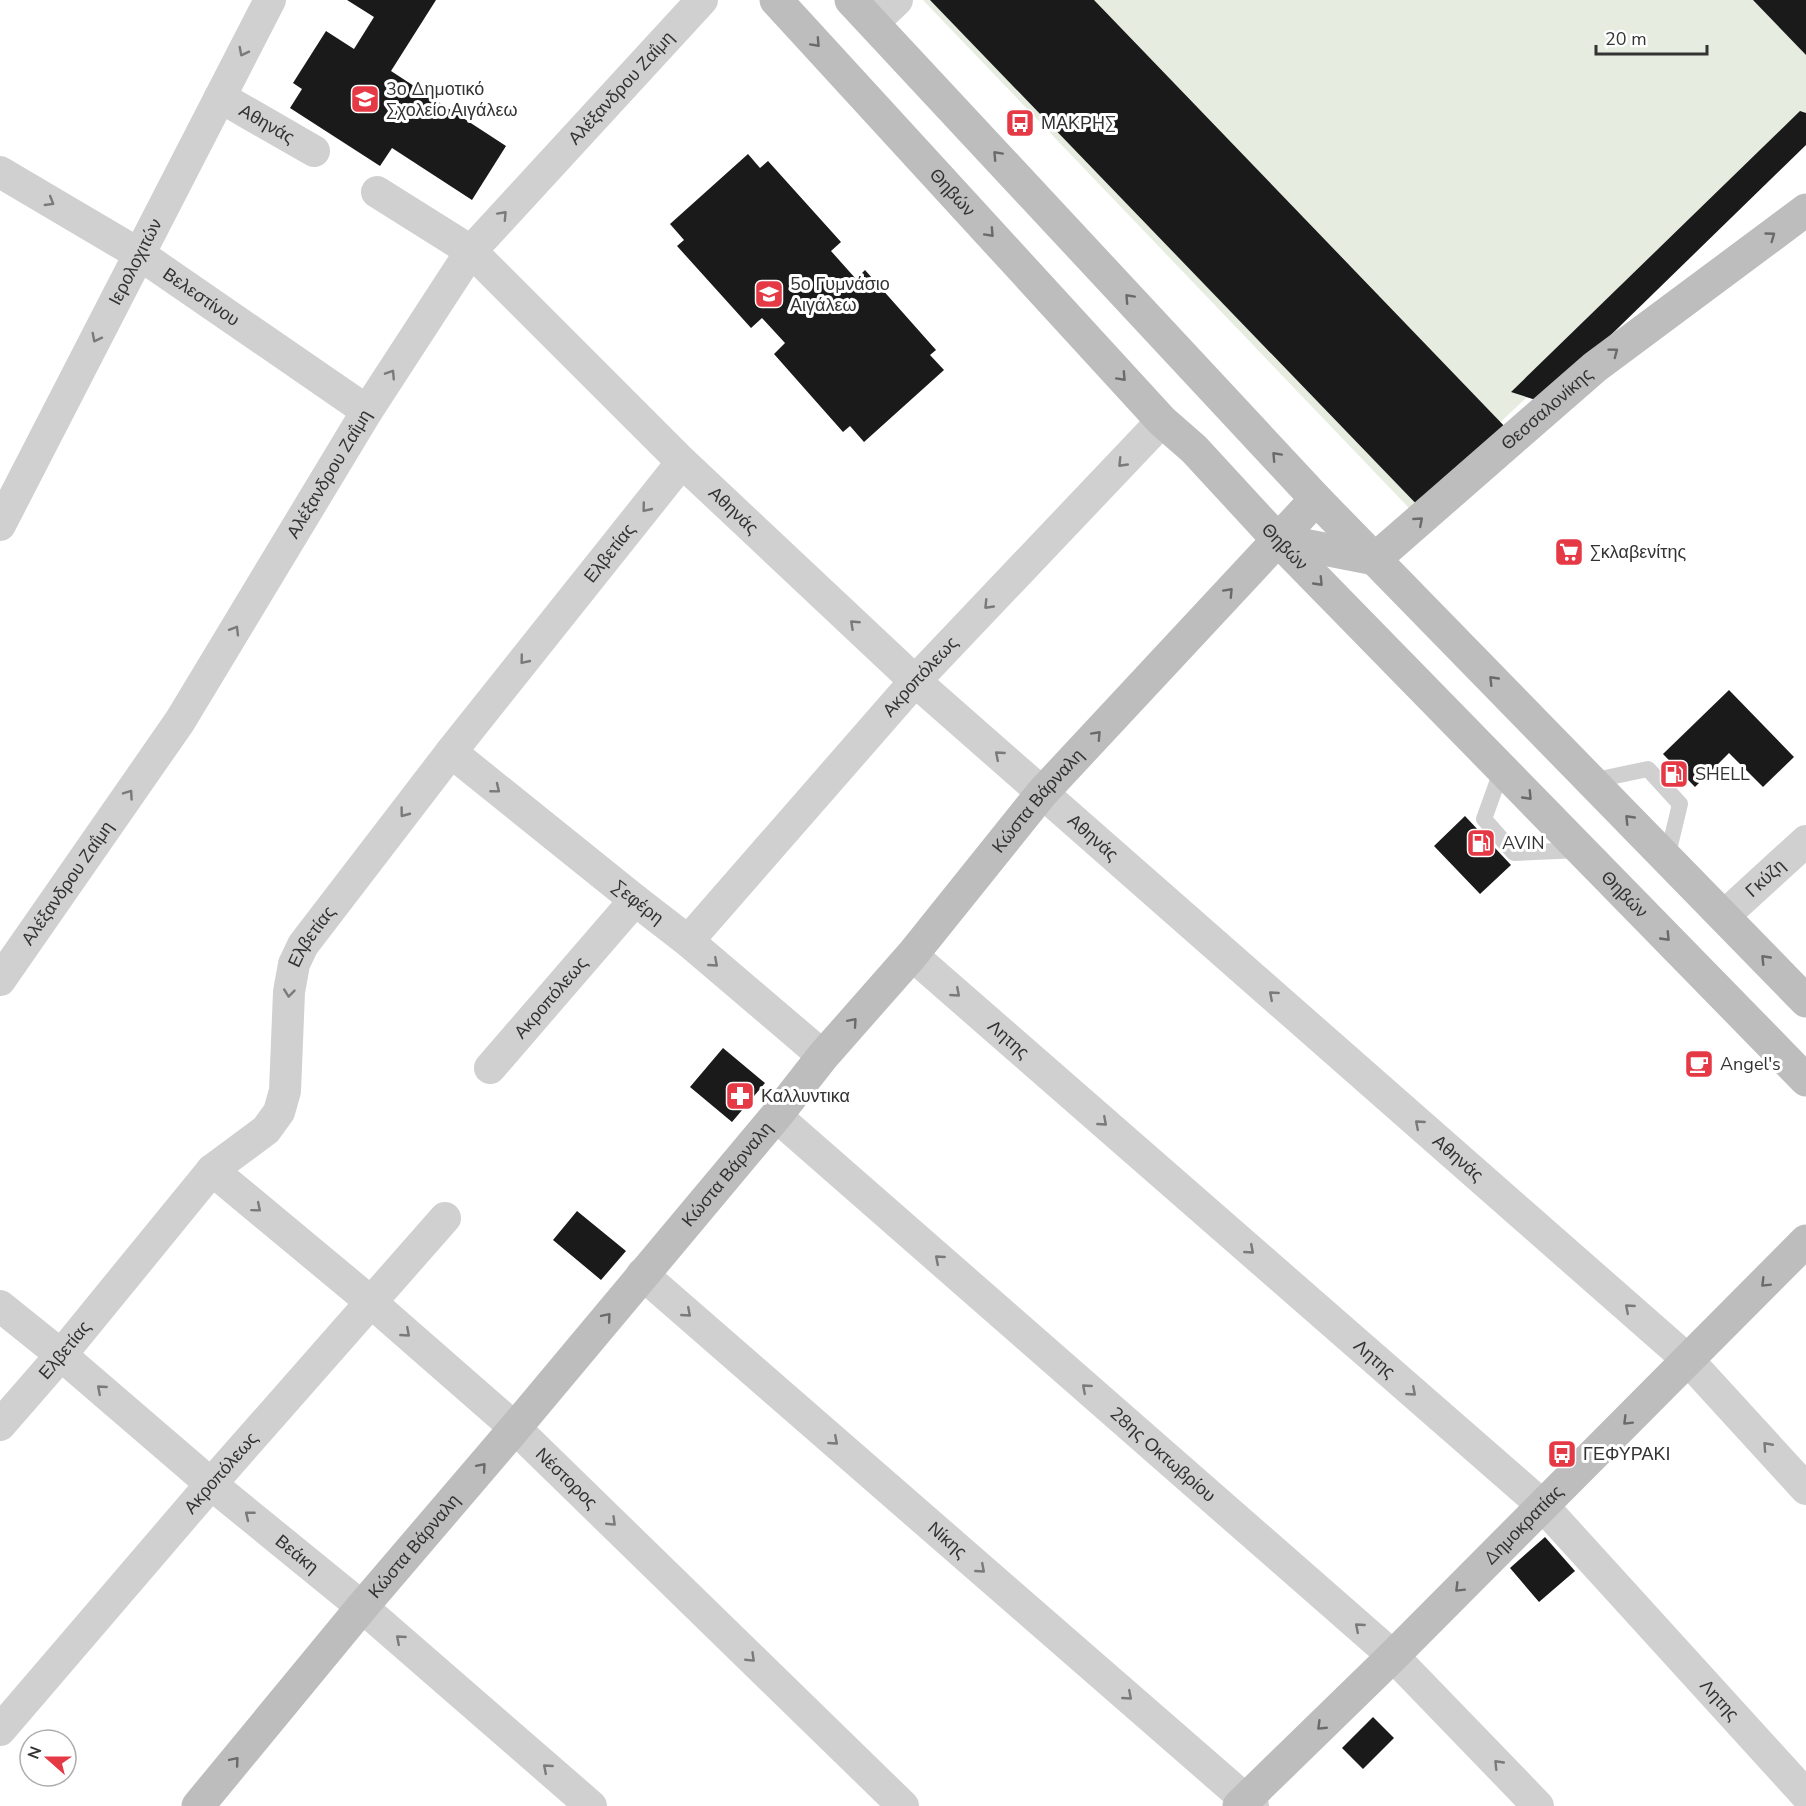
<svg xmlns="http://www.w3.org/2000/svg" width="1806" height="1806" font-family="'Nunito Sans',sans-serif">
	<rect width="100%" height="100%" fill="#fff"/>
	<path fill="#e6ecdf" d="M 923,0 L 1806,0 L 1806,135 L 1409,508 Z"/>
	<path fill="#1a1a1a" d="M 347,0 L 436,0 L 391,71 L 506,146 L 472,200 L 392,148 L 380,166 L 290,108 L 302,89 L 293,83 L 326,31 L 354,49 L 374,17 Z
		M 930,0 L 1094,0 L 1510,432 L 1426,514 Z
		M 1753,0 L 1806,0 L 1806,55 Z
		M 1800,111 L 1806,113 L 1806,145 L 1542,402 L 1511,392 Z
		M 748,154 L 760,168 L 768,161 L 841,242 L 831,251 L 856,279 L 865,270 L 936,350 L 930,355 L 944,370 L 864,442 L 850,426 L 843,432 L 774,354 L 785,343 L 762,318 L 751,328 L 677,246 L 684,240 L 670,224 Z
		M 1729,690 L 1794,757 L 1763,787 L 1729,753 L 1695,787 L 1663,754 Z
		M 1465,816 L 1511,865 L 1480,894 L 1434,846 Z
		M 723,1048 L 765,1083 L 732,1122 L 690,1087 Z
		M 577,1211 L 626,1251 L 601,1280 L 553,1240 Z
		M 1545,1537 L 1575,1571 L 1539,1602 L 1510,1568 Z
		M 1373,1717 L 1394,1738 L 1363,1769 L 1342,1748 Z"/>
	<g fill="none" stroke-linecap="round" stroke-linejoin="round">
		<path stroke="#d0d0d0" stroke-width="16" d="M 1502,769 L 1484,819 L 1514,853 L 1579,850
			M 1591,781 L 1648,769 L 1680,804 L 1667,858"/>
		<g stroke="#d0d0d0" stroke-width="32">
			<path d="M 873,23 L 897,0"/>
			<path id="s1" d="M 220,97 L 314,151"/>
			<path id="s2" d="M 0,172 L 139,254 L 367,411"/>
			<path id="s3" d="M 377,192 L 471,251 L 682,462 L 915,681 L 1688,1360 L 1806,1489"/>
			<path id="s4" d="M 0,525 L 270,0"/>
			<path id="s5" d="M 451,752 L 635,900 L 688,941 L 823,1056"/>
			<path id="s6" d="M 1724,916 L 1806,841"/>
			<path id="s7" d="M 688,941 L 915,681 L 1162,421"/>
			<path id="s8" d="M 912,955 L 1542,1505 L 1806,1795"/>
			<path id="s9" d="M 0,980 L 180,721 L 367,411 L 471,251 L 702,0"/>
			<path id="s10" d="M 490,1068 L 635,900"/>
			<path id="s11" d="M 776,1116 L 1393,1656 L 1538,1806"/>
			<path id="s12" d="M 212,1170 L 372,1303 L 515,1428 L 903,1806"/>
			<path id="s13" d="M 642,1274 L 1253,1806"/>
			<path id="s14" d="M 0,1306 L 61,1355 L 211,1484 L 362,1607 L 591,1806"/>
			<path id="s15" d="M 0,1425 L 61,1355 L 212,1170 L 266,1130 L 279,1112 L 285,1091 L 289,992 L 294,964 L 303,945 L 451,752 L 682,462"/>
			<path id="s16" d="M 0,1730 L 211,1484 L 445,1218"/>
		</g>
		<g stroke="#bdbdbd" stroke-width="33">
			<path id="s17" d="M 776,0 L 1162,421 L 1194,449 L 1278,540 L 1806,1080"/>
			<path d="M 851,0 L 1316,499 L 1806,1001"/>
			<path d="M 1278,540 L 1375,559"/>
			<path id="s18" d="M 1375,559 L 1595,367 L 1806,210"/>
			<path id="s19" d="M 198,1806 L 362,1607 L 515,1428 L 776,1116 L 823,1056 L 912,955 L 1042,793 L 1316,499"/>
			<path id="s20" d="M 1239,1806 L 1393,1656 L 1806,1241"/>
		</g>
	</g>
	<defs><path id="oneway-chevron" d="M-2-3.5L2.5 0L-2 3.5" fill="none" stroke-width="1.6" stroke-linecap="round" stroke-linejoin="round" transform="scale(1.5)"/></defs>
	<g stroke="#6a6a6a">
		<use href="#oneway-chevron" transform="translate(816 43) rotate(47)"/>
		<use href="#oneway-chevron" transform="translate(997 155) rotate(-133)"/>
		<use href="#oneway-chevron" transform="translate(990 233) rotate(47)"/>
		<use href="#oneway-chevron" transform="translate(1771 236) rotate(-36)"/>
		<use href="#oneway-chevron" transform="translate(1129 298) rotate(-133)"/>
		<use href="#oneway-chevron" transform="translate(1614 352) rotate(-37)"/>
		<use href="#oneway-chevron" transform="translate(1122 377) rotate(47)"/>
		<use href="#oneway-chevron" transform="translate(1276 456) rotate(-133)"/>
		<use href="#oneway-chevron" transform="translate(1419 521) rotate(-41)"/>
		<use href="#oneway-chevron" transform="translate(1319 582) rotate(46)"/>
		<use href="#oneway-chevron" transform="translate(1229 592) rotate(-47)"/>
		<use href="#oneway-chevron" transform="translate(1493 680) rotate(-134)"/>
		<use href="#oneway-chevron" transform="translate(1097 735) rotate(-47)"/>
		<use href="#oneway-chevron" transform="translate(1528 796) rotate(46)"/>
		<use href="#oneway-chevron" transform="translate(1629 819) rotate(-134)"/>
		<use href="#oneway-chevron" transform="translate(1666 937) rotate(46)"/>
		<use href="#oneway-chevron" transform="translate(1765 959) rotate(-134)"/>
		<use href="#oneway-chevron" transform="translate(853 1022) rotate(-49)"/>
		<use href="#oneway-chevron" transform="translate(1765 1283) rotate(135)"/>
		<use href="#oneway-chevron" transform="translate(607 1317) rotate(-50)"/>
		<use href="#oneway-chevron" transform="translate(1627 1421) rotate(135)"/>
		<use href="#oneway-chevron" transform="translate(482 1467) rotate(-49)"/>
		<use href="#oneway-chevron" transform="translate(1459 1588) rotate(135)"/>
		<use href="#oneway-chevron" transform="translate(1321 1726) rotate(136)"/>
		<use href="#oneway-chevron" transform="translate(235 1761) rotate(-50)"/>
	</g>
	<g stroke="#7a7a7a">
		<use href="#oneway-chevron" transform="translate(243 52) rotate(117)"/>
		<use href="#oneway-chevron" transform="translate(50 202) rotate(31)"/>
		<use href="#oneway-chevron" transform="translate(503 215) rotate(-47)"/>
		<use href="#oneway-chevron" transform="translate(96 338) rotate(117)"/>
		<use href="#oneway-chevron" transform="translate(391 374) rotate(-57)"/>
		<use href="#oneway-chevron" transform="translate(1122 463) rotate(134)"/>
		<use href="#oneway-chevron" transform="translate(646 508) rotate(129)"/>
		<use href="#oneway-chevron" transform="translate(988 605) rotate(134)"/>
		<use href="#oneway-chevron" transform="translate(854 624) rotate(-137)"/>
		<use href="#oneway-chevron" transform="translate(235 630) rotate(-59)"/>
		<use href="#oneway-chevron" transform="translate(524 660) rotate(129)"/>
		<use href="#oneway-chevron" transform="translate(999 755) rotate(-139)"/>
		<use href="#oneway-chevron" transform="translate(496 789) rotate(39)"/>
		<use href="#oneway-chevron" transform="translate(129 794) rotate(-55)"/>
		<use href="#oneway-chevron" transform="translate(404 813) rotate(127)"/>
		<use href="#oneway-chevron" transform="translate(714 963) rotate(41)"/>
		<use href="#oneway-chevron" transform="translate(289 993) rotate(96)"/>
		<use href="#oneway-chevron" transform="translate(956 993) rotate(41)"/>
		<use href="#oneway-chevron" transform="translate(1273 995) rotate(-139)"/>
		<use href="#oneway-chevron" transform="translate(1103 1122) rotate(41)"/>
		<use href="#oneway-chevron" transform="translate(1419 1124) rotate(-139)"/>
		<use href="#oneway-chevron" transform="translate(257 1208) rotate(40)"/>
		<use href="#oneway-chevron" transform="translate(1250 1250) rotate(41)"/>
		<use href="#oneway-chevron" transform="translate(939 1259) rotate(-139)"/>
		<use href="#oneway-chevron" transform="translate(1629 1308) rotate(-139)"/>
		<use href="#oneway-chevron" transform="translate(687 1313) rotate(41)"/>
		<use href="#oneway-chevron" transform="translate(406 1333) rotate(41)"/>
		<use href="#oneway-chevron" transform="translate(1086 1388) rotate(-139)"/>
		<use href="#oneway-chevron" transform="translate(101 1389) rotate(-139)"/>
		<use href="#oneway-chevron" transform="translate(1412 1392) rotate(41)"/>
		<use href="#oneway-chevron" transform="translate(834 1441) rotate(41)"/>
		<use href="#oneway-chevron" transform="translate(1767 1446) rotate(-132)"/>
		<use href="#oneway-chevron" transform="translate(249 1515) rotate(-141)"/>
		<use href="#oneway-chevron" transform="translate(612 1522) rotate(44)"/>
		<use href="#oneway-chevron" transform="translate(981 1569) rotate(41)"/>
		<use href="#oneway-chevron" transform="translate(1359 1627) rotate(-139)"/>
		<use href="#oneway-chevron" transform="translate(400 1639) rotate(-139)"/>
		<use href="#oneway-chevron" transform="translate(751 1658) rotate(44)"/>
		<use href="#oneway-chevron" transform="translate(1128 1696) rotate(41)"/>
		<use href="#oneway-chevron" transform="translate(1498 1764) rotate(-134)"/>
		<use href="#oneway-chevron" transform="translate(547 1768) rotate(-139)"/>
	</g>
	<defs>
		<g id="school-square" transform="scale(1.5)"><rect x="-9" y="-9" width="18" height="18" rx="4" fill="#e63946" stroke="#fff"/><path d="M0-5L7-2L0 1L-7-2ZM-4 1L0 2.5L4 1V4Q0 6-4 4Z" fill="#fff"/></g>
		<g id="bus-square" transform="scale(1.5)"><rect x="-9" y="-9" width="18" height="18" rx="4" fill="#e63946" stroke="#fff"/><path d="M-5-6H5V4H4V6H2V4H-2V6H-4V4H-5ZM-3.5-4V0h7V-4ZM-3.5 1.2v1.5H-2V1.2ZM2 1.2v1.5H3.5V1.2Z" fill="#fff"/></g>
		<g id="supermarket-square" transform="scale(1.5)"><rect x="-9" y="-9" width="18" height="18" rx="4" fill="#e63946" stroke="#fff"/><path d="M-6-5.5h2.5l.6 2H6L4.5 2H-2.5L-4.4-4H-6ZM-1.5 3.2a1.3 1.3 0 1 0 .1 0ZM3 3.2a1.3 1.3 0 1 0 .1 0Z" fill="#fff"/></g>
		<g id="fuel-square" transform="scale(1.5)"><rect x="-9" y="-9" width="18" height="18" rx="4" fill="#e63946" stroke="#fff"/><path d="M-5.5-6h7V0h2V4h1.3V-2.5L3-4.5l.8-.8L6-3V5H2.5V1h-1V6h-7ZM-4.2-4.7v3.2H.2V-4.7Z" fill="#fff"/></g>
		<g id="cafe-square" transform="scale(1.5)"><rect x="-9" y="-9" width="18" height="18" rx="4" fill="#e63946" stroke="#fff"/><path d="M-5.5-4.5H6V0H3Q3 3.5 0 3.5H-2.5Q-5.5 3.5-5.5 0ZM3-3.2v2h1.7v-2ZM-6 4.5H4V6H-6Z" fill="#fff"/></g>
		<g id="pharmacy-square" transform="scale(1.5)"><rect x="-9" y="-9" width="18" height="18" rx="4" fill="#e63946" stroke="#fff"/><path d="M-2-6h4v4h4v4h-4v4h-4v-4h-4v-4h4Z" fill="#fff"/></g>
	</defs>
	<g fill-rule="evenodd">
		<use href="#school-square" x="365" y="99"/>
		<use href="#bus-square" x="1020" y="123"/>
		<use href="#school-square" x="769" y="294"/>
		<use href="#supermarket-square" x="1569" y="552"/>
		<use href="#fuel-square" x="1674" y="774"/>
		<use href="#fuel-square" x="1481" y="843"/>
		<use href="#cafe-square" x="1699" y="1064"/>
		<use href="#pharmacy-square" x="740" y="1096"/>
		<use href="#bus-square" x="1562" y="1454"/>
	</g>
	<g text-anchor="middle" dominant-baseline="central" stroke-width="6" stroke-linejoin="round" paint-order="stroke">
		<g font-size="18" fill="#333" stroke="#fff">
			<text stroke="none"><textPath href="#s9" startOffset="1090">Αλέξανδρου Ζαΐμη</textPath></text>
			<text stroke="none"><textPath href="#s1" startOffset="54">Αθηνάς</textPath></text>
			<text stroke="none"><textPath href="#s17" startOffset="261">Θηβών</textPath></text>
			<text stroke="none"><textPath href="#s4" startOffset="296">Ιερολοχιτών</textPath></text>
			<text stroke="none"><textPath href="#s2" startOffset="237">Βελεστίνου</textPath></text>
			<text stroke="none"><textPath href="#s18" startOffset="228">Θεσσαλονίκης</textPath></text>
			<text stroke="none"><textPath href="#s9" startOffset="604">Αλέξανδρου Ζαΐμη</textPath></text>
			<text stroke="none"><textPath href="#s3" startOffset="480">Αθηνάς</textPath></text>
			<text stroke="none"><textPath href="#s17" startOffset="747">Θηβών</textPath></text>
			<text stroke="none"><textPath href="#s15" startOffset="1089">Ελβετίας</textPath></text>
			<text stroke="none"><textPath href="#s7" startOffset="352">Ακροπόλεως</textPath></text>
			<text stroke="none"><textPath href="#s19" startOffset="1310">Κώστα Βάρναλη</textPath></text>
			<text stroke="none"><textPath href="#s3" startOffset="966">Αθηνάς</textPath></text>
			<text stroke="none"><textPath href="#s6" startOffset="56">Γκύζη</textPath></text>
			<text stroke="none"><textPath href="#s9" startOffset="118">Αλέξανδρου Ζαΐμη</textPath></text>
			<text stroke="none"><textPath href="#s17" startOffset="1233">Θηβών</textPath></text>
			<text stroke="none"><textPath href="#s5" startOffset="240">Σεφέρη</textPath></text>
			<text stroke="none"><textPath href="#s15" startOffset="603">Ελβετίας</textPath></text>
			<text stroke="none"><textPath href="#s10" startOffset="93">Ακροπόλεως</textPath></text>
			<text stroke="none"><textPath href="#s8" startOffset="128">Λητης</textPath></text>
			<text stroke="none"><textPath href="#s3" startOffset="1452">Αθηνάς</textPath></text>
			<text stroke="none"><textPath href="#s19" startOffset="824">Κώστα Βάρναλη</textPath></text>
			<text stroke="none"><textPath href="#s15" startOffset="99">Ελβετίας</textPath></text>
			<text stroke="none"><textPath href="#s8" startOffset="614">Λητης</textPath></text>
			<text stroke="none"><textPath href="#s11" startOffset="514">28ης Οκτωβρίου</textPath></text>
			<text stroke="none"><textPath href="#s16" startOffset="339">Ακροπόλεως</textPath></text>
			<text stroke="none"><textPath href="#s12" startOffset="470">Νέστορος</textPath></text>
			<text stroke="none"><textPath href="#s20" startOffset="400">Δημοκρατίας</textPath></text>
			<text stroke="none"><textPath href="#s13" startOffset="405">Νίκης</textPath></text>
			<text stroke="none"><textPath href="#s19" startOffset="338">Κώστα Βάρναλη</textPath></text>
			<text stroke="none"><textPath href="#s14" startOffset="387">Βεάκη</textPath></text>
			<text stroke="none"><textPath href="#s8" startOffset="1100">Λητης</textPath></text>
		</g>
		<g font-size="18" fill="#333" stroke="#fff" text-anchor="start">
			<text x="386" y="89">3ο Δημοτικό<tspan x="386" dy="21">Σχολείο Αιγάλεω</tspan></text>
			<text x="1041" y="123">ΜΑΚΡΗΣ</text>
			<text x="790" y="284">5ο Γυμνάσιο<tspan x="790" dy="21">Αιγάλεω</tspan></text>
			<text x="1590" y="552">Σκλαβενίτης</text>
			<text x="1695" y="774">SHELL</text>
			<text x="1502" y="843">AVIN</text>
			<text x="1720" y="1064">Angel's</text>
			<text x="761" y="1096">Καλλυντικα</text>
			<text x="1583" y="1454">ΓΕΦΥΡΑΚΙ</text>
		</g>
	</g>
	<g transform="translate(48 1758) rotate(291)"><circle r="28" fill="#ffffff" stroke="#adadad" stroke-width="1.5"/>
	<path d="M0-4.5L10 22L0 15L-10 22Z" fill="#e63946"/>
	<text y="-9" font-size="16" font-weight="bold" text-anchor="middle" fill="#333333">N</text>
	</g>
	<path d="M1596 45v9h111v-9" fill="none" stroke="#333333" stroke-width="3"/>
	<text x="1605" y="45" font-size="18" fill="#333333" stroke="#ffffff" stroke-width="4.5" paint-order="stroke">20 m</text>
</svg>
